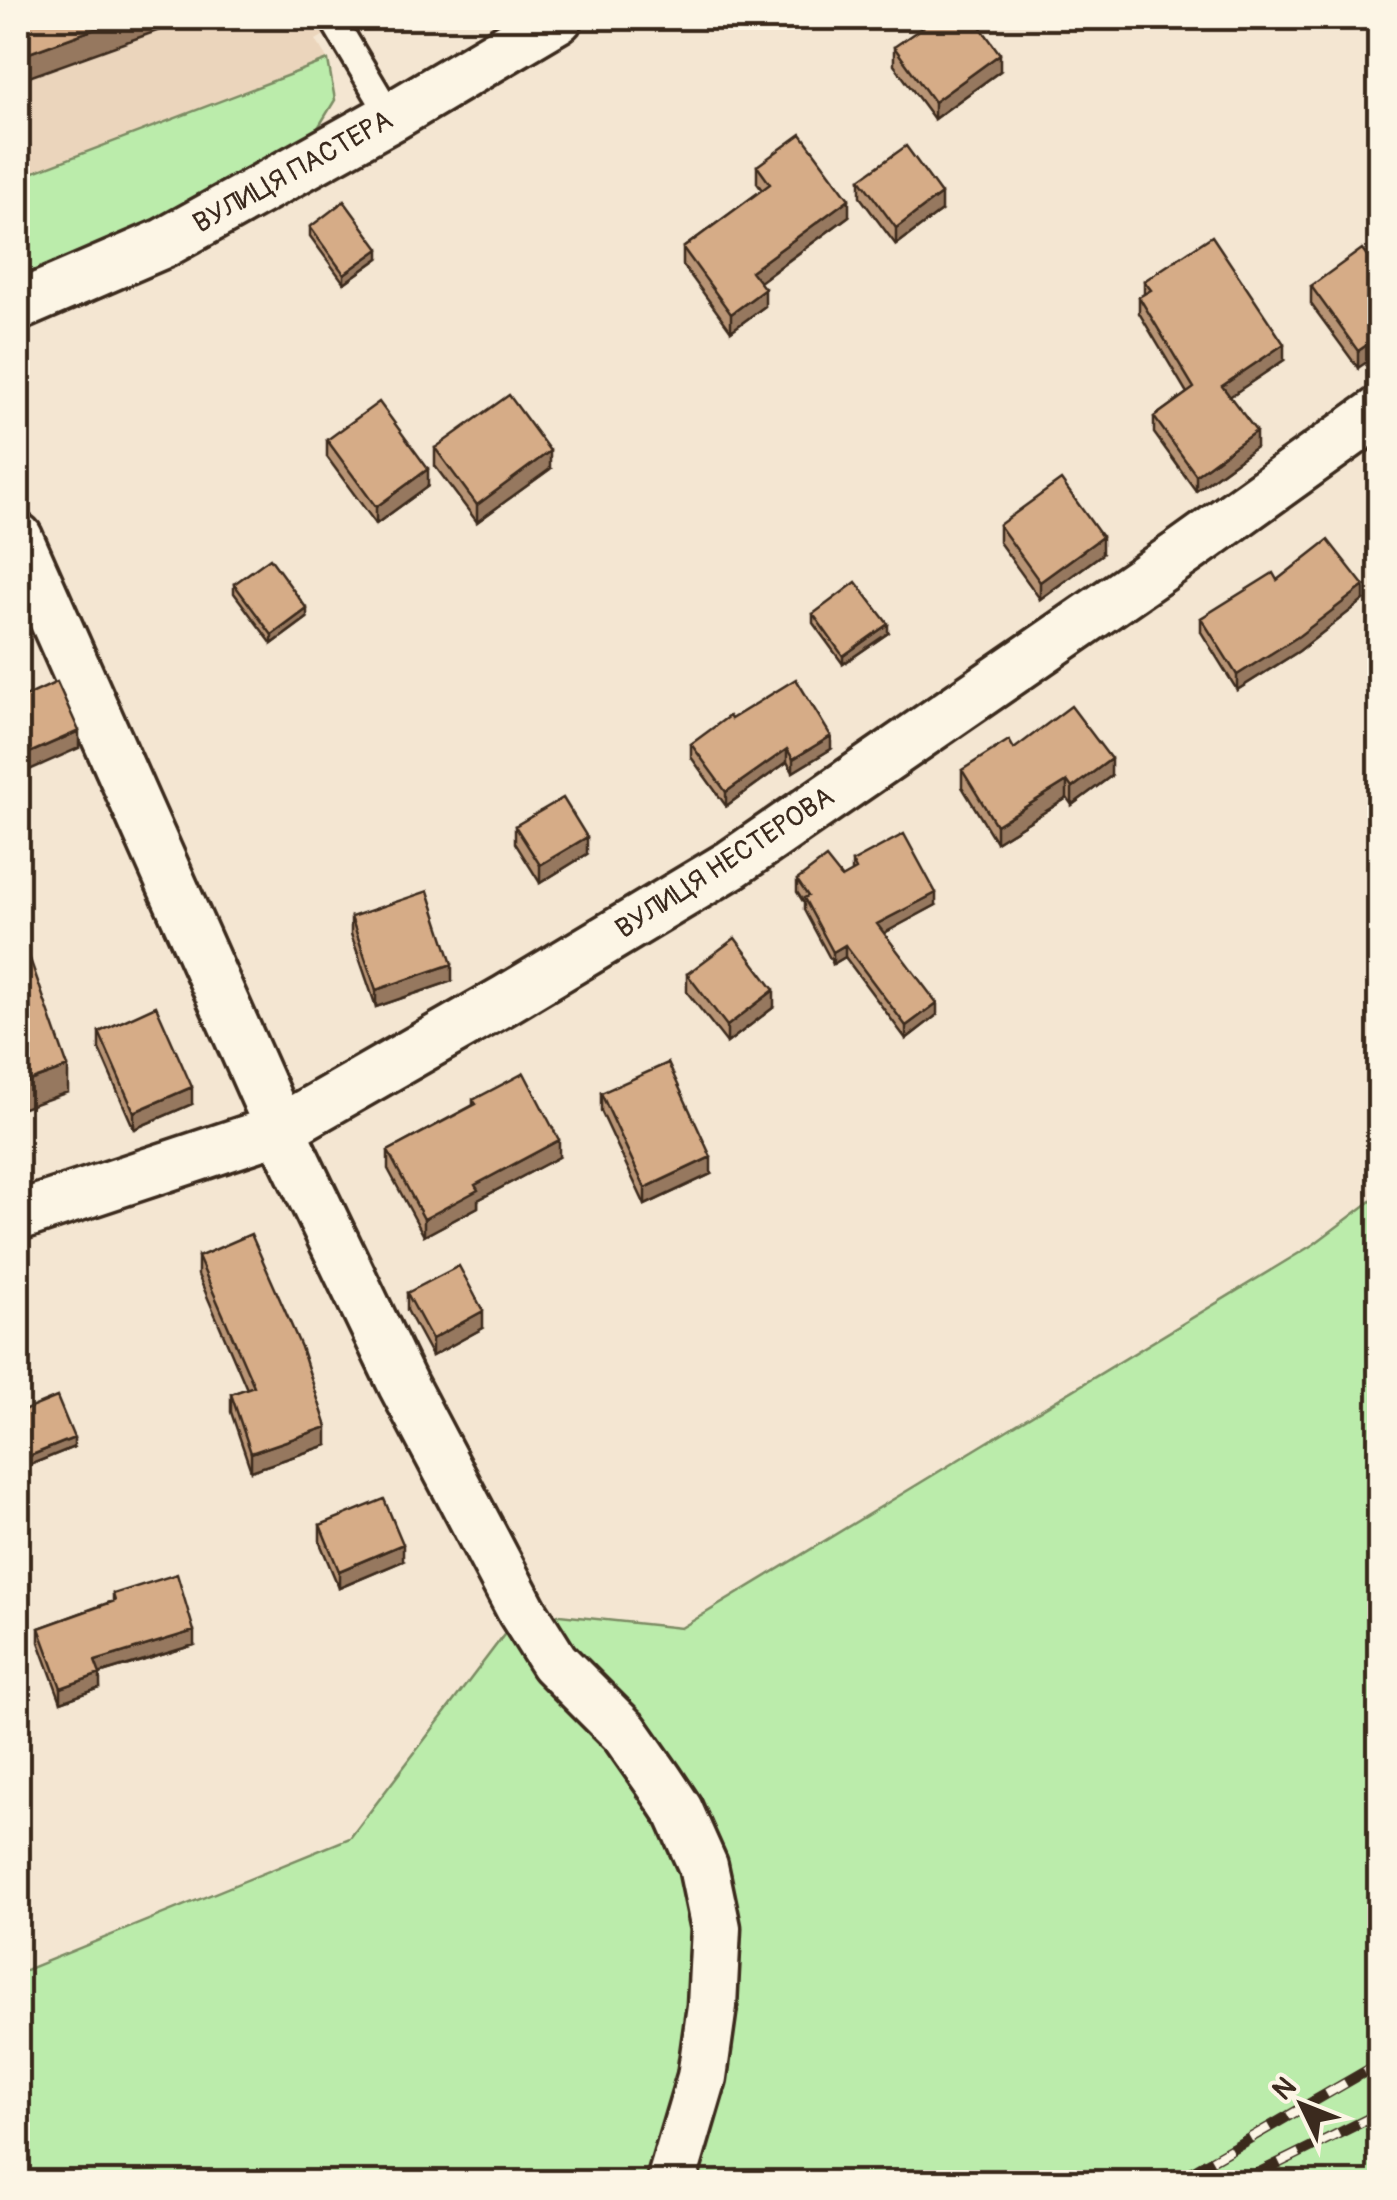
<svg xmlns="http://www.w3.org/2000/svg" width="1397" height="2200" font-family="Pangolin,sans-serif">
	<rect width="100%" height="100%" fill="#f4e6d2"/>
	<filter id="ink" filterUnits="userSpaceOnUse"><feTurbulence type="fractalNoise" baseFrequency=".01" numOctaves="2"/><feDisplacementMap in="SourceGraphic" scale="20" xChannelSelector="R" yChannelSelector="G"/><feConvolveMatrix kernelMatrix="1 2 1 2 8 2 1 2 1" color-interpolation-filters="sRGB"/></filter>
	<g filter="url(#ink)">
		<path fill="#ebd5bc" d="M 18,18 L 353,18 L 316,40 L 328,60 L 18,178 Z"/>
		<path fill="#bbecab" stroke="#7b8b64" stroke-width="2.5" d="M 328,60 L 335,100 L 310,141 L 161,223 L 18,281 L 18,178 Z
			M 1379,1195 L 1379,2182 L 20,2182 L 18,2173 L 18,1973 L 350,1838 L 522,1611 L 681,1628 L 1314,1244 Z"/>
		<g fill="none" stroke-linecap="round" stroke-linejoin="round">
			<g stroke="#3b2a1e" stroke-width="32">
				<path id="lane" d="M 332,18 L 391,117"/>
			</g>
			<g stroke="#3b2a1e" stroke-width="55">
				<path id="street" d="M 18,306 L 164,243 L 391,117 L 558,18
					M 18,538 L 280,1129 L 403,1385 L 522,1611 L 554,1662 L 625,1733 L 658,1780 L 678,1810 L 703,1866 L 716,1928 L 712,2006 L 702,2077 L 671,2182
					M 18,1216 L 280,1129 L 507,999 L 732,864 L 1185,551 L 1380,411"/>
			</g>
			<use href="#lane" stroke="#fcf5e5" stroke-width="25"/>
			<use href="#street" stroke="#fcf5e5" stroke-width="48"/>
			<g stroke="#3b2a1e" stroke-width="11">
				<path id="rail" d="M 1174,2182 L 1380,2063
					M 1240,2182 L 1380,2113"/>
			</g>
			<use href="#rail" stroke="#fcf5e5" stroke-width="8" stroke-dasharray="22" stroke-linecap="butt"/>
		</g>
		<path fill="#b89474" stroke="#3b2a1e" stroke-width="2.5" d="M 894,47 L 1000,71 L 934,119 L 894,65 Z
			M 757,166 L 849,216 L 760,282 L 765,306 L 731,331 L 683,265 L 683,248 L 762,190 L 757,183 Z
			M 860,179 L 941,211 L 896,245 L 860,197 Z
			M 310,227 L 379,258 L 344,283 L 310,236 Z
			M 1380,273 L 1358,368 L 1311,304 L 1311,286 Z
			M 1144,281 L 1284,360 L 1230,396 L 1256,447 L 1196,491 L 1154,433 L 1154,417 L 1187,393 L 1139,313 L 1139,297 L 1144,295 Z
			M 327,440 L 428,486 L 376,524 L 327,457 Z
			M 435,448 L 550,469 L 477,522 L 435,466 Z
			M 999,525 L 1102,554 L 1040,599 L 999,542 Z
			M 1277,580 L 1364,600 L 1299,651 L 1237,690 L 1201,632 L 1201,618 Z
			M 234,584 L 307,618 L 272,644 L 234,593 Z
			M 813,614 L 888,633 L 843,664 L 813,623 Z
			M 731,719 L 831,749 L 793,772 L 787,762 L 726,806 L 691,757 L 691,744 Z
			M 1014,749 L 1111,776 L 1072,805 L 1067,798 L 996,842 L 962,787 L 962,770 Z
			M 515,826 L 587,854 L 540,883 L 515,843 Z
			M 852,862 L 936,905 L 884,933 L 937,1015 L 906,1039 L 845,957 L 833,964 L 804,910 L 804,903 L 797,892 L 797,880 L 842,878 L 852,873 Z
			M 351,917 L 452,981 L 376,1007 L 351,934 Z
			M 687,974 L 774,1007 L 727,1043 L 687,992 Z
			M 99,1032 L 192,1104 L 134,1129 L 99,1049 Z
			M 601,1093 L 711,1174 L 645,1205 L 601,1111 Z
			M 473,1100 L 559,1157 L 478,1200 L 478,1207 L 424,1236 L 388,1169 L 388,1151 L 473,1105 Z
			M 198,1257 L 327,1445 L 251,1471 L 231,1412 L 231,1394 L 247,1389 L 198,1275 Z
			M 407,1293 L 483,1328 L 432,1356 L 407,1310 Z
			M 18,1413 L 74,1447 L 27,1466 L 18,1443 Z
			M 320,1525 L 403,1561 L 339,1588 L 320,1543 Z
			M 113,1594 L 194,1645 L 99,1674 L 100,1688 L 61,1702 L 39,1642 L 39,1628 L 113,1601 Z"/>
		<path fill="#96785e" stroke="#3b2a1e" stroke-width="2.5" d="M 125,18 L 193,18 L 18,81 L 18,57 Z
			M 1000,54 L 1000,71 L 934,119 L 934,102 Z
			M 941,194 L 941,211 L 896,245 L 896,228 Z
			M 849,199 L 849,216 L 751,288 L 751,271 Z
			M 379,249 L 379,258 L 344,283 L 344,274 Z
			M 765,289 L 765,306 L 731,331 L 731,314 Z
			M 1380,336 L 1380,353 L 1358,368 L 1358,351 Z
			M 1284,344 L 1284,360 L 1222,402 L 1222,386 Z
			M 1256,431 L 1256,447 L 1196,491 L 1196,475 Z
			M 550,451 L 550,469 L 477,522 L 477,505 Z
			M 428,469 L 428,486 L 376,524 L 376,507 Z
			M 1102,537 L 1102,554 L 1040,599 L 1040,582 Z
			M 1364,586 L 1364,600 L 1299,651 L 1237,690 L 1237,675 Z
			M 307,609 L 307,618 L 272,644 L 272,635 Z
			M 888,624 L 888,633 L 843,664 L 843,656 Z
			M 79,731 L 79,748 L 18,775 L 18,758 Z
			M 831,736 L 831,749 L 793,772 L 793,759 Z
			M 787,749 L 787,762 L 726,806 L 726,792 Z
			M 1111,759 L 1111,776 L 1072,805 L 1072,788 Z
			M 1067,781 L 1067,798 L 996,842 L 996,825 Z
			M 587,837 L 587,854 L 540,883 L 540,865 Z
			M 936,893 L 936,905 L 877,937 L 877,924 Z
			M 845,945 L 845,957 L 833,964 L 833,952 Z
			M 452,964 L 452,981 L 376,1007 L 376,990 Z
			M 774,990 L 774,1007 L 727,1043 L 727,1026 Z
			M 937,1003 L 937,1015 L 906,1039 L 906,1026 Z
			M 68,1067 L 68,1092 L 18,1110 L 18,1085 Z
			M 192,1087 L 192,1104 L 134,1129 L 134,1112 Z
			M 559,1140 L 559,1157 L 478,1200 L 478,1207 L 424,1236 L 424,1219 L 475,1185 Z
			M 711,1157 L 711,1174 L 645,1205 L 645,1188 Z
			M 483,1311 L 483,1328 L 432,1356 L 432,1339 Z
			M 327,1427 L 327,1445 L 251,1471 L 251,1453 Z
			M 74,1438 L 74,1447 L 27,1466 L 27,1457 Z
			M 403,1544 L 403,1561 L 339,1588 L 339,1571 Z
			M 194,1631 L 194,1645 L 95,1675 L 95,1661 Z
			M 100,1674 L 100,1688 L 61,1702 L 61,1688 Z"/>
		<path fill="#d6ac87" stroke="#3b2a1e" stroke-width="2.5" d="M 18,18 L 125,18 L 18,57 Z
			M 936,18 L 974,18 L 1000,54 L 934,102 L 894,47 Z
			M 801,134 L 849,199 L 751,271 L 765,289 L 731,314 L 683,248 L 770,184 L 757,166 Z
			M 906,146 L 941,194 L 896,228 L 860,179 Z
			M 344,201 L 379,249 L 344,274 L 310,227 Z
			M 1212,236 L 1284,344 L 1222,386 L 1256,431 L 1196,475 L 1154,417 L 1194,388 L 1139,297 L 1151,290 L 1144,281 Z
			M 1362,249 L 1380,273 L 1380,336 L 1358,351 L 1311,286 Z
			M 509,395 L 550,451 L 477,505 L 435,448 Z
			M 379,402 L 428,469 L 376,507 L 327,440 Z
			M 1061,480 L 1102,537 L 1040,582 L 999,525 Z
			M 1328,540 L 1364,586 L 1299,636 L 1237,675 L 1201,618 L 1273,573 L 1277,580 Z
			M 270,558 L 307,609 L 272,635 L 234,584 Z
			M 856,582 L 888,624 L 843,656 L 813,614 Z
			M 796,679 L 831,736 L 793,759 L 787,749 L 726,792 L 691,744 L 729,716 L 731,719 Z
			M 57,682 L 79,731 L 18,758 L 18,700 Z
			M 1071,706 L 1111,759 L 1072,788 L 1067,781 L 996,825 L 962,770 L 1009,740 L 1014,749 Z
			M 563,798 L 587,837 L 540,865 L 515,826 Z
			M 904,834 L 936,893 L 877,924 L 937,1003 L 906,1026 L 845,945 L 833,952 L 804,898 L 808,896 L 797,880 L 826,858 L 842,878 L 856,870 L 852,862 Z
			M 428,891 L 452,964 L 376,990 L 351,917 Z
			M 18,925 L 68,1067 L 18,1085 Z
			M 735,938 L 774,990 L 727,1026 L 687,974 Z
			M 156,1006 L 192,1087 L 134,1112 L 99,1032 Z
			M 668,1063 L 711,1157 L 645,1188 L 601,1093 Z
			M 524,1073 L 559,1140 L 475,1185 L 478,1190 L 424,1219 L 388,1151 L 476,1104 L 473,1100 Z
			M 251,1234 L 301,1347 L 327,1427 L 251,1453 L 231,1394 L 254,1386 L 198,1257 Z
			M 459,1266 L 483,1311 L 432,1339 L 407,1293 Z
			M 57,1397 L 74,1438 L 27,1457 L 18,1434 L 18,1413 Z
			M 384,1499 L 403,1544 L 339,1571 L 320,1525 Z
			M 177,1574 L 194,1631 L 95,1661 L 100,1674 L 61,1688 L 39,1628 L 115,1601 L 113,1594 Z"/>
	</g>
	<g text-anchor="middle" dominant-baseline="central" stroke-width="9" stroke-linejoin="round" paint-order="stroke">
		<g font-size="28" fill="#3b2a1e" stroke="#fcf5e5">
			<text transform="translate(293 172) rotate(-29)">ВУЛИЦЯ ПАСТЕРА</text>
			<text transform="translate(725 863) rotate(-33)">ВУЛИЦЯ НЕСТЕРОВА</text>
		</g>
	</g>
	<rect width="1397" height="2200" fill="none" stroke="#fcf5e5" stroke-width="60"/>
	<rect x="30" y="30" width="1337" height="2140" fill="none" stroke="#3b2a1e" stroke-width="4" filter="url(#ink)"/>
	<g transform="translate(1302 2105) rotate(313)" stroke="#fcf5e5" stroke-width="8" paint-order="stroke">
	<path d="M0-8L18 38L0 25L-18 38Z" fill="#3b2a1e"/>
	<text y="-15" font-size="28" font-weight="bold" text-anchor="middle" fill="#3b2a1e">N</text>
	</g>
</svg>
